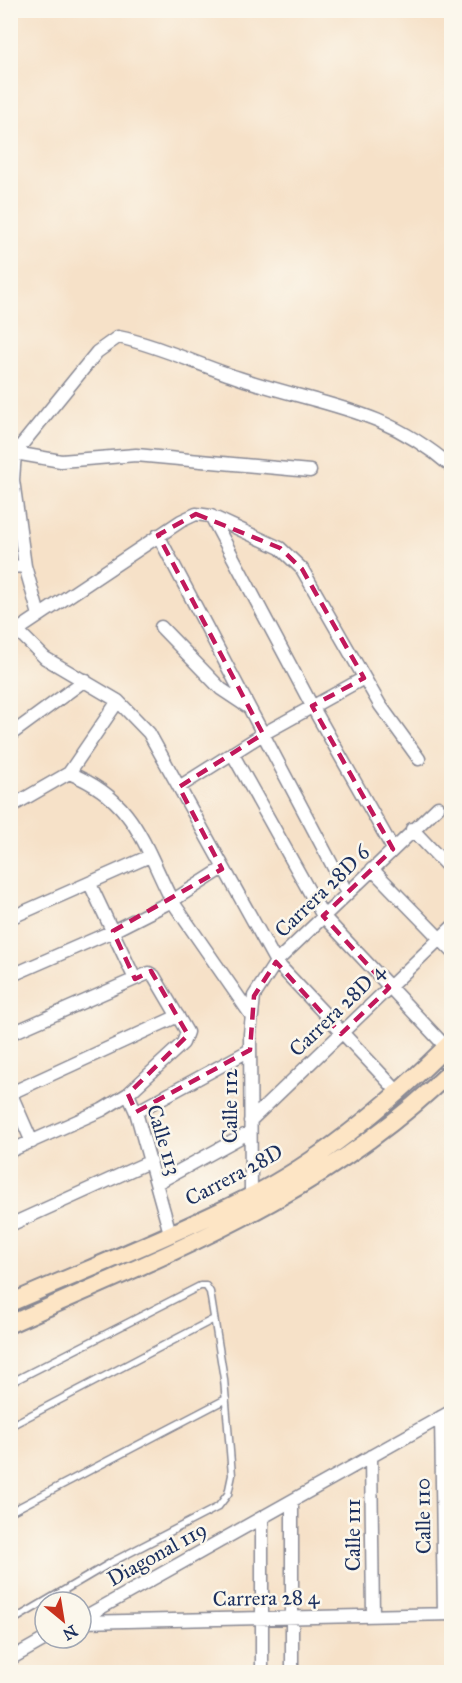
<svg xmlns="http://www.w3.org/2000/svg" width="462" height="1683" font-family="'IM FELL Great Primer',serif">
	<rect width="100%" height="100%" fill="#fbf7ec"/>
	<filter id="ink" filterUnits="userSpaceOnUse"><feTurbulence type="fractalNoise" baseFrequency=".0167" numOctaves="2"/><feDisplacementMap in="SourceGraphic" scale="12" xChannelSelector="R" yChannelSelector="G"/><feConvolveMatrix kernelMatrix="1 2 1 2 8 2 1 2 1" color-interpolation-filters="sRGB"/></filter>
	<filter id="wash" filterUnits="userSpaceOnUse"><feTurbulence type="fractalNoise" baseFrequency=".008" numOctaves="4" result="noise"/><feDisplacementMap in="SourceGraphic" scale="24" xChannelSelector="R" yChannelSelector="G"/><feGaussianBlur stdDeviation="1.35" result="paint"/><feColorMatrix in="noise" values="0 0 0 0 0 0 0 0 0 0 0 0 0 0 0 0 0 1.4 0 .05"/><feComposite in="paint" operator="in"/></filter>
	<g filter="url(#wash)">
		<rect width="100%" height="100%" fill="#f6e1c8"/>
	</g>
	<g filter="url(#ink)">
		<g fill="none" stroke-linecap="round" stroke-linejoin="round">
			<g stroke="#888893" stroke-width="9">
				<path id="lane" d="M 10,1383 L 200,1286 L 206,1286 L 210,1292 L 224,1379 L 232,1475 L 228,1494 L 218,1507 L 112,1562 L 10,1622
					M 10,1426 L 214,1319
					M 10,1512 L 226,1399"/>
			</g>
			<g stroke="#888893" stroke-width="15">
				<path id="street" d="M 15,453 L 97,352 L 118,337 C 154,344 202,366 239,378 C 322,406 381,406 452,467
					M 211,516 L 312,706 L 393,849
					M 158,535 L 347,893
					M 10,567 L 25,566
					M 39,615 L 25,566 L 13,480 L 15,453 L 61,461 L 136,455 L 310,471
					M 161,627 L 221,689 L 248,707
					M 17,630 L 45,658 L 118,701 L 149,733 L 276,962 L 398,1092
					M 12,634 L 181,521 L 196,514 L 211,516 L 280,548 L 302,569 L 380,705 L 419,759
					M 10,735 L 85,680
					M 232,753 L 323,916 L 446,1047
					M 179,787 L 263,734 L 364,678
					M 10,807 L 69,773 L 118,701
					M 412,829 L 448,867
					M 222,869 L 172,901 L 251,1015
					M 372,869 L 452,951
					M 90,884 L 135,979
					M 10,918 L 150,856
					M 10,976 L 113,931 L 172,901 C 143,843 134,799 69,773
					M 10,1034 L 149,973 L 154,976 L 187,1032 L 183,1043 L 128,1094 L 102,1110 L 10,1151
					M 10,1092 L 32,1142
					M 11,1093 L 178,1016
					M 128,1094 L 136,1112 L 170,1233
					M 136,1112 L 250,1050
					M 250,1121 L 452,927
					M 157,1183 L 250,1132
					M 251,1196 L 250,1034 L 254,996 L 276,962 L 438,807
					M 10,1225 L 151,1161
					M 441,1417 L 444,1614
					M 371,1456 L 373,1615
					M 292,1501 L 292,1672
					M 81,1619 L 452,1411
					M 81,1622 L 452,1614
					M 10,1659 L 47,1638
					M 262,1672 L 262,1518"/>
			</g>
			<g stroke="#888893" stroke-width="20">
				<path id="secondary" d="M 10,1303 C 90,1268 172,1236 249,1197 C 323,1160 393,1100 452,1041
					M 10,1324 C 169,1253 325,1195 452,1070"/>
			</g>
			<use href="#lane" stroke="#fff" stroke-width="6"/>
			<use href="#street" stroke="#fff" stroke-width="12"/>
			<use href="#secondary" stroke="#fde5c5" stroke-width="16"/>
		</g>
	</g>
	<path fill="none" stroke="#c2185b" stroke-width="4.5" stroke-dasharray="12 8" stroke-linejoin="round" d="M 196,514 L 280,548 L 302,569 L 364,678 L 312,706 L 393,849 L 323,916 L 389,988 L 341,1034 L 276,962 L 254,996 L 250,1050 L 136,1112 L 128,1094 L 188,1035 L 151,971 L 135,979 L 113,931 L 222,869 L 179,787 L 263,734 L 158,535 Z"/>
	<g text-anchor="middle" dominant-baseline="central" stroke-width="5" stroke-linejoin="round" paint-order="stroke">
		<g font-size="21" fill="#1b2f5e" stroke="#fbf7ec">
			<text transform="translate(322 891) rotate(-44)">Carrera 28D 6</text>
			<text transform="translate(337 1010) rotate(-44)">Carrera 28D 4</text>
			<text transform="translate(230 1106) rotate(-90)">Calle 112</text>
			<text transform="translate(164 1140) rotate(73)">Calle 113</text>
			<text transform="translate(234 1175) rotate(-28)">Carrera 28D</text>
			<text transform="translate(423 1516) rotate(-91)">Calle 110</text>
			<text transform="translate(353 1535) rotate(-90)">Calle 111</text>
			<text transform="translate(157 1554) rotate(-29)">Diagonal 119</text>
			<text transform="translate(266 1598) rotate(-1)">Carrera 28 4</text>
		</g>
	</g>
	<rect width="462" height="1683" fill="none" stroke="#fbf7ec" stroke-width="36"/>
	<g transform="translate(63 1620) rotate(150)"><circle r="28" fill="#fbf7ec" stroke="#a1a7b3" stroke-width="1.5"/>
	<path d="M0-4.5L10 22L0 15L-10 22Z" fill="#c8321e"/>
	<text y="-9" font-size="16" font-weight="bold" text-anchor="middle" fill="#1b2f5e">N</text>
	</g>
</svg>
